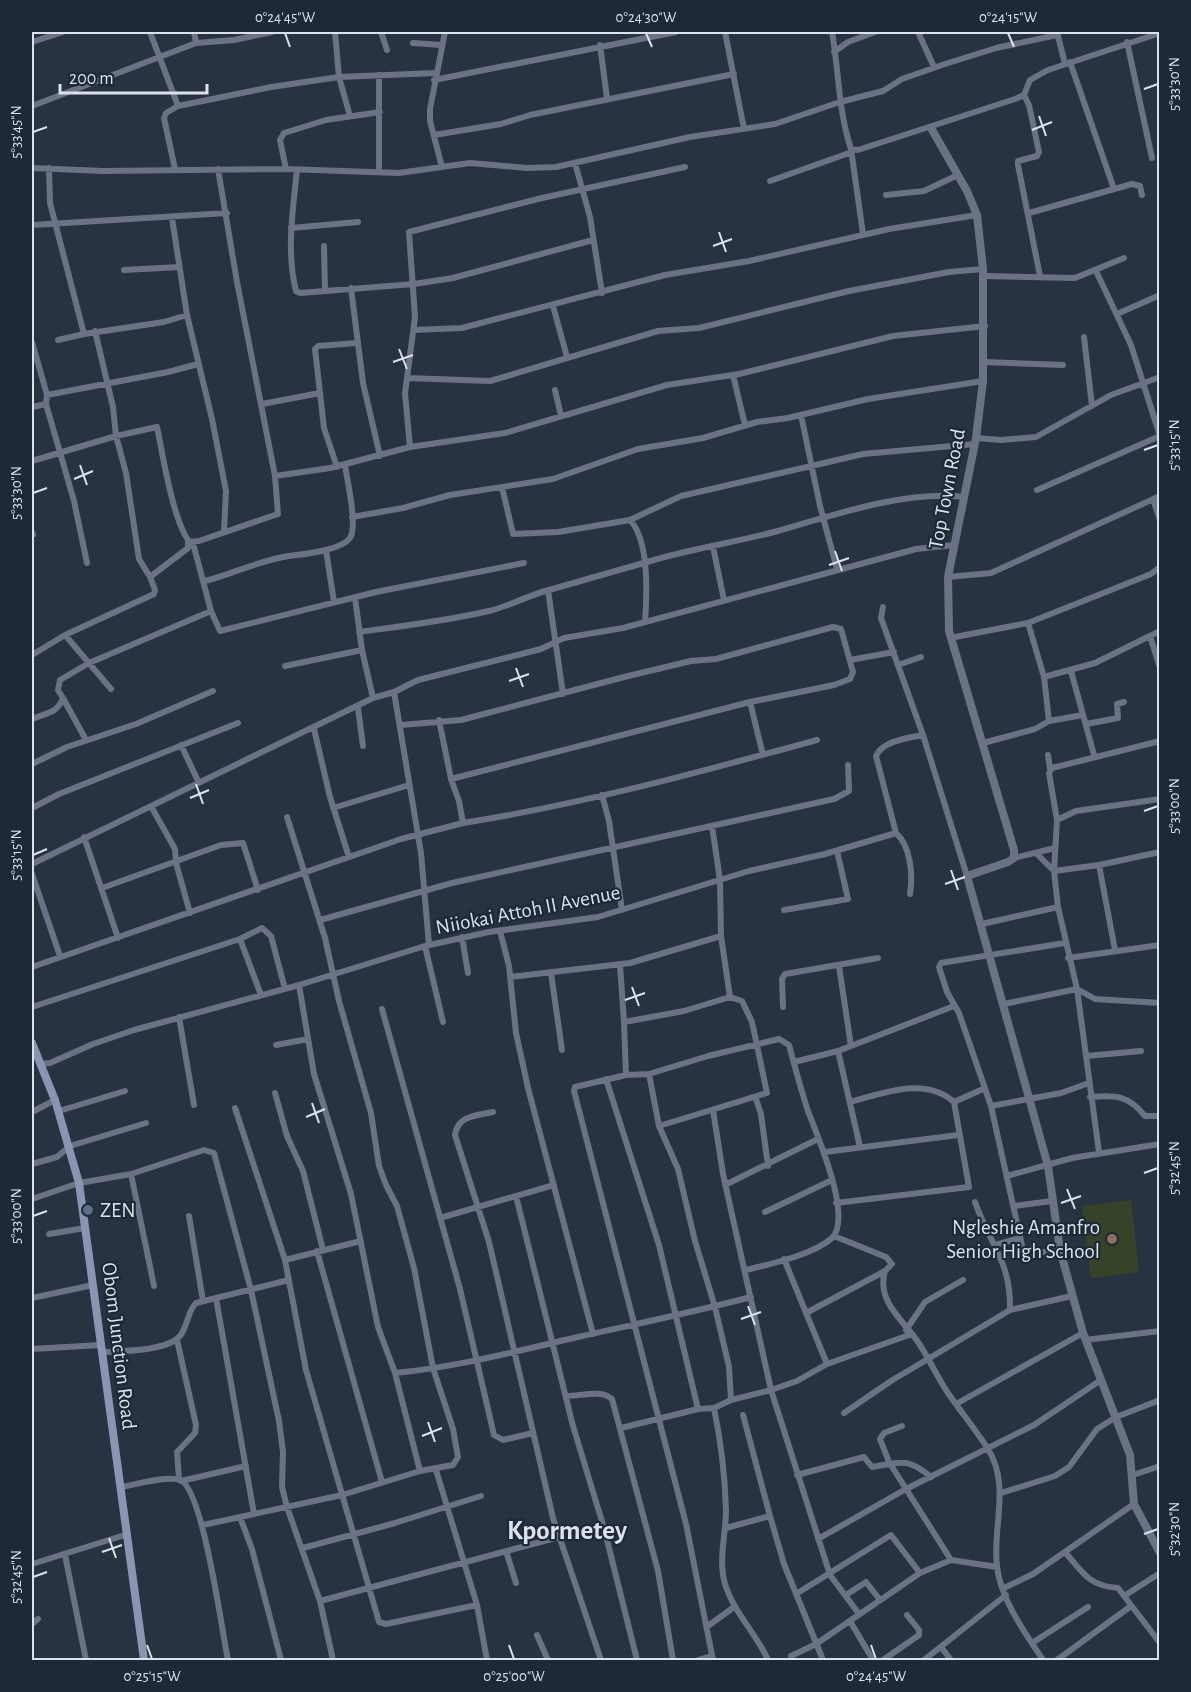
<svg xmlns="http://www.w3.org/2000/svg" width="1191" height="1692" font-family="'Alegreya Sans',sans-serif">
	<rect width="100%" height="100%" fill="#283341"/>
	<path fill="#364328" d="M 1131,1200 L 1139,1272 L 1091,1278 L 1082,1206 Z"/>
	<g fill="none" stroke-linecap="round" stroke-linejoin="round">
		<path stroke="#6b7285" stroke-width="6" d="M 150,32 L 178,106
			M 194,32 L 196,43
			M 335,32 L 339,77 L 350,116
			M 381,32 L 387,50
			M 725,32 L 744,129
			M 832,32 C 839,71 838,110 851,149 L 858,150 L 1015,99 L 1024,95 L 1030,80 L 1048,70 L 1160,33
			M 918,32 L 934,67
			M 1057,32 L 1065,64
			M 32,42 L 63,32
			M 1127,42 L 1152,158
			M 413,43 L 441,45
			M 600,45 L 607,98
			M 834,52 L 848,42 L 875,32
			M 1070,62 L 1114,189
			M 379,75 L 379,172
			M 434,80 L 676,32
			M 1024,95 L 1029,105 L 1039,152 L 1037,156 L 1018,161 L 1018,165 L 1040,276
			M 32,106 L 196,43 L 234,40 L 272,32
			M 434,135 L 501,124 L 530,115 L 734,74
			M 851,149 L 863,234
			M 575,163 L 590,217 L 602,293
			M 442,167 L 430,121 L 430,109 L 445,32
			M 32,168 L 103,171 L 286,169 L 399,173 L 470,163 L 527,168 L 556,167 L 690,137 L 775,124 L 840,102 L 883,91 L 902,79 L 942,65 L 996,48 L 1057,35
			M 49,168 L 50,203 L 84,334 L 164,322 L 187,315
			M 175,169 L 164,118 L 166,113 L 178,106 L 271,87 L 339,77 L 435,73
			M 286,169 L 280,140 L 284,133 L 326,120 L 380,112
			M 297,170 C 293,209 286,252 296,291 L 300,293 L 414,284 L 453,278 L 593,240
			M 770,181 L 852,152
			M 886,195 L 924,191 L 958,175
			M 1029,213 L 1132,184 L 1140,186 L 1142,195
			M 172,218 L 187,315 L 212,419 L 226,491 L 224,532
			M 32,225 L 227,213
			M 291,228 L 358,222
			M 324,246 L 325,290
			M 124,270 L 179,267
			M 1096,271 L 1131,345 L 1160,436
			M 983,276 L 1075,278 L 1124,258
			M 351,288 L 363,383 L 380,456
			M 553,306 L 567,357
			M 1117,314 L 1160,295
			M 414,330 L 462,328 L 665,275 L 749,261 L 889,229 L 977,215
			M 95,331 L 113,407 L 116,436 L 126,473 L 139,559 L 150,577
			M 1084,337 L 1092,406
			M 58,340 L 84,334
			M 32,342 L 47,395 L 46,404 L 74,501 L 87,563
			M 984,362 L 1063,365
			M 733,375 L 745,425
			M 407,378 L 490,381 L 658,331 L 699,328 L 849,291 L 949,272 L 983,269
			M 555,390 L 561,416
			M 47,395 L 168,372 L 198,364
			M 262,404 L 320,393
			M 32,407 L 46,404
			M 801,415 L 820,506 L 837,569
			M 976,438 L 1001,440 L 1036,437 L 1111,395 L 1160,377
			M 410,447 L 405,393 L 415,317 L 409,232 L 542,198 L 685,167
			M 32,461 L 116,436 L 157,427 C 163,455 174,531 194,547 L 211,611 L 220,631 L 376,592 L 524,563
			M 337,467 L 324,428 L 315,349 L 318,346 L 357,343
			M 275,476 L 330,468 L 410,447 L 505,433 L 667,385 L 739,374 L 893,336 L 985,326
			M 502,487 L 513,534 L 558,532 L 630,520 L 681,496 L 863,454 L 975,444
			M 1037,490 L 1160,436
			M 1153,499 L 1160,520
			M 352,517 L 403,508 L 450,495 L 553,479 L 638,449 L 703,438 L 757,422 L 788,418 L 868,399 L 983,381
			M 630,520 C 649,540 647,595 645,622
			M 32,532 L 33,535
			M 188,542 L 199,541 L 278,514 L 275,476 L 237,282 L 218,169
			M 713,547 L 724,600
			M 326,550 L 334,602
			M 948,577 L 991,573 L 1160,496
			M 205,581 C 233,574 260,560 289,556 C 304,554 340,551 350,538 C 358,526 347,480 345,465
			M 548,590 L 563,694
			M 355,598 L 362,650 L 373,698
			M 883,607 L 881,618 L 923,735 L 967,876
			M 359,632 C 403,626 446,621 489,611 C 510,606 529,595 549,590 C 584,580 619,570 654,560 C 695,548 737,542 778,531 C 833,515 907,490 964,497
			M 65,635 L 111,689
			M 1150,636 L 1160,668
			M 950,638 L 1028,623 L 1151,574 L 1160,567
			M 32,655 L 65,635 L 154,594 L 155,590 L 150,577 L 188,548 L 188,542
			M 850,660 L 894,652
			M 898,665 L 921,657
			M 285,666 L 362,650
			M 1071,671 L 1094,755
			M 1044,677 L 1095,663 L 1160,631
			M 394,692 L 421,853 L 429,945
			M 63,698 L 86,740
			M 750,702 L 763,755
			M 358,708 L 363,746
			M 32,719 C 45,713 57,714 63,698 L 58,690 L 60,680 L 89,663 L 211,611
			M 439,720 L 451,779
			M 1049,721 L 1083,715
			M 1086,724 L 1118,718 L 1117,704 L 1124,702
			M 314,729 L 330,797 L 349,857
			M 1160,741 L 1052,768 L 1049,773 L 1057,820 L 1054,871 L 1099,865 L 1160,852
			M 983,743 L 1035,729 L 1049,721 L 1044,677 L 1028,623
			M 181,745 L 199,783
			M 1048,755 L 1050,769
			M 32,764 L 67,747 L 136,724 L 213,691
			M 602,795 L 609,821 L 622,910
			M 151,806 L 175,849 L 176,863 L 190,913
			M 32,808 L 59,794 L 238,723
			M 333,808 L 409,785
			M 1057,820 L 1076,811 L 1160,799
			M 463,823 C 583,804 700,772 817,740
			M 712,826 L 720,880 L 721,936 L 730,997
			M 896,833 C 911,846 913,876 910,894
			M 84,837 L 118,938
			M 1037,854 L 1054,871 L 1058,907 L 1077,989 L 1099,1152
			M 1014,858 L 1055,848
			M 32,864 L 373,698 L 394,692 L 418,680 L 541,649 L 564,638 L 623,628 L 916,549 L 954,545
			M 1099,865 L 1115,950
			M 32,874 L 60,956
			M 102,888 L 221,845 L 243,843 L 258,890
			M 784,910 L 848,899 L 837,851
			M 320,920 L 452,883 L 834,799 L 849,791 L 848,765
			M 982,924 L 1058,907
			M 500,931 L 509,966 L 516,1033 L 528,1088 L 593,1334
			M 462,937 L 468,973
			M 240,939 L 261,995
			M 425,946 L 443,1022
			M 1068,958 L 1160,945
			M 620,965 L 624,1022
			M 839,966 L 851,1046
			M 32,967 L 401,839 L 463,823 L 459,801 L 451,779 L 750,702 L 834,685 L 850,679 L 853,672 L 841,629 L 833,627 L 716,659 L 691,661 L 624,677 L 461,720 L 401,725
			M 551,973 L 562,1050
			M 510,977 L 630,963 L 721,936
			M 299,985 L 314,1074 L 351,1194 L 378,1327 L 395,1373 L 420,1471
			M 1004,1004 L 1077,989 L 1095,999 L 1160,1003
			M 32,1007 L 240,939 L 262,928 L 271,936 L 285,989
			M 783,1007 L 782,979 L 785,974 L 878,958
			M 382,1009 L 460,1289 L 494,1435 L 503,1440 L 533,1433
			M 179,1017 L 194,1105
			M 276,1045 L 308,1039
			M 838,1051 L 860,1147
			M 1086,1056 L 1141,1051
			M 794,1062 L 838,1051 L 954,1006
			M 40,1064 L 50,1063 L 93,1044 L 134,1030 L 299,985 L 425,946 L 489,932 L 598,917 L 749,871 L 825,854 L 896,833 L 876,756 C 882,741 908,738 923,735
			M 649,1074 L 659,1126 L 678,1169 L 695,1241 L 715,1307 L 729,1367 L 731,1400
			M 626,1075 L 624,1022 L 684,1011 L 730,997 L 742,1001 L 752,1022 L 767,1093 L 659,1126
			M 606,1079 L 659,1245 L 698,1409
			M 275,1093 L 287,1136 L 303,1171 L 323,1250
			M 1090,1097 C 1116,1095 1128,1095 1145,1116 L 1160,1116
			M 756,1099 L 761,1114 L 768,1166
			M 850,1102 C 884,1093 925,1076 954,1102
			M 991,1106 L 1061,1093 L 1089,1083
			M 235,1108 L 285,1260 L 306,1370 L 379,1622 L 386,1624 L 477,1605
			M 713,1110 L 723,1174 L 771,1390 L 830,1575 L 859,1614
			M 59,1111 L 125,1091
			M 32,1112 L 55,1100
			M 493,1112 C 476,1116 458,1115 455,1135 L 489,1242 L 553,1518 L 601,1660
			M 825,1152 L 958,1135
			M 32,1164 L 57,1157 L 70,1146 L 146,1123
			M 131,1174 L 154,1286
			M 1007,1176 L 1072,1158 L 1160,1144
			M 725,1185 L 818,1139
			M 516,1196 L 573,1426 L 604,1528 L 637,1660
			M 32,1199 L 79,1183 L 131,1174 L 204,1150 L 214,1153 L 251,1290 L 279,1421 L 283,1452 L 282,1487 L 287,1507 L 320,1601 L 333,1660
			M 975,1202 C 990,1245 1011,1261 1010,1310
			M 836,1203 L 969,1187 L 954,1102 L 983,1089
			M 1014,1206 L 1052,1201
			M 765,1212 L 832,1180
			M 189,1216 L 203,1301
			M 440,1218 L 554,1185
			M 49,1234 L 85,1228
			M 995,1245 L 1020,1238
			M 1060,1250 L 1026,1254 L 1023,1250 L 991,1106 L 959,1013 L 947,992 L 939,967 L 941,963 L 1065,943
			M 317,1251 L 382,1482
			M 784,1259 L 827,1364
			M 285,1260 L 361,1241
			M 885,1271 C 876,1301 903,1320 918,1342 C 929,1358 937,1377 948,1393 C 961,1412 976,1430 988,1449 C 1011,1486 992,1527 997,1566 C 1000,1599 1026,1634 1043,1660
			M 32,1298 L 93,1285
			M 216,1298 L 254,1514
			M 806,1313 L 885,1271 L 892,1264 L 886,1257 L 834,1236
			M 906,1330 L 925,1302 L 963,1280
			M 177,1340 L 196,1425 L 195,1433 L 177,1452 L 179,1479
			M 1085,1340 L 1160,1331
			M 32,1349 L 100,1345
			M 101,1352 C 120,1351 172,1352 182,1333 C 188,1323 188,1311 196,1303 L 289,1280
			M 395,1373 C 457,1367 517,1351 578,1337 C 636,1324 694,1312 751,1297
			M 567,1396 C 581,1396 601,1389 612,1399 L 658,1571 L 673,1660
			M 956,1404 L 1083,1333
			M 714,1408 C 721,1442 725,1475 726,1510 C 726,1534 718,1560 725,1584 C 734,1613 756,1633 768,1660
			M 844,1413 L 891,1381 L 1010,1310 L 1072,1296
			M 743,1415 L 770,1516
			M 902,1426 L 884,1433 L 880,1439 L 889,1462 L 951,1560
			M 621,1428 L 698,1409 L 714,1408 L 731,1400 L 771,1390 L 797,1381 L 827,1364 L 912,1334
			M 436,1470 L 477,1605 L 487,1660
			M 797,1475 L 864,1457 L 872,1467 C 899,1463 906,1456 931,1477
			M 1133,1475 L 1160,1466
			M 181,1481 L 246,1466
			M 121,1487 C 134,1485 168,1475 180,1480 C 203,1488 222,1632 228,1660
			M 1001,1493 L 1055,1476 L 1069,1467 L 1097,1429 L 1116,1417 L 1160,1400
			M 240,1517 L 252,1549 L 281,1660
			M 203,1525 L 342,1495 L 420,1471 L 453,1465 L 458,1457 L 453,1429 L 433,1368 L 414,1268 L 397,1206 L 386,1185 L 379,1166 L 371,1113 L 339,1001 L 325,938 L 287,817
			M 726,1528 L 770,1516 L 784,1564 L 823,1660
			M 818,1539 L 906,1489 L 1034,1425 L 1101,1380
			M 303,1548 L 395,1523 L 481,1496
			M 506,1551 L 516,1583
			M 1065,1552 C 1083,1573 1089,1586 1118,1588 L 1160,1643
			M 65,1555 L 86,1660
			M 32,1564 L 128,1534
			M 1004,1588 L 1033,1574 L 1134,1504
			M 796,1594 L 891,1535 L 920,1573
			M 846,1595 L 866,1582 L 880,1600
			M 1124,1596 L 1160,1573
			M 320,1601 L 559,1537
			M 850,1621 L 873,1660
			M 32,1624 L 38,1619
			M 708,1626 L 734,1607
			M 537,1635 L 548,1660
			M 1032,1643 L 1088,1607
			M 941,1647 L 951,1660
			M 791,1656 L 816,1644 L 920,1573 L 951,1560 L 997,1567
			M 698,1660 L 711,1656
			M 713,1660 L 686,1524 L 574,1091 L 575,1087 L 626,1075 L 649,1074 L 708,1056 L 779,1039 L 789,1045 C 795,1067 801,1090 808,1111 C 817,1135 853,1217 832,1238 C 813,1255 770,1264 746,1270
			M 883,1660 L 919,1635 L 919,1630 L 907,1615
			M 924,1660 L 1006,1595
			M 1057,1660 L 1131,1606"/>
		<path stroke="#6b7285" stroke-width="8" d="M 931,128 L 967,191 L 977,215 L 983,269 L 983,381 L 976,438 L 948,577 L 949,631 L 1014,850 L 1014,858 L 1008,862 L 967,876 L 1048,1166 L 1060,1250 L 1083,1333 L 1130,1455 L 1134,1504 L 1160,1553"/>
		<path stroke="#8a95b4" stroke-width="8" d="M 32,1043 L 55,1100 L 79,1183 L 144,1660"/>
	</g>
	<path fill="none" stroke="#dbe2eb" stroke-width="2" d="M 285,33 L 290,47M 646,33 L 652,47M 1008,33 L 1014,47M 1144,89 L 1158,84M 1039,116 L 1046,136M 1032,130 L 1052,122M 33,132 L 47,127M 719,232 L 726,252M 713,246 L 732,239M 399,349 L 407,369M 393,362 L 413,355M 1144,450 L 1158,445M 80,465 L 87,485M 74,479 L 93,471M 33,493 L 47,488M 835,551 L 842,571M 829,565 L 849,558M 516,668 L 523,687M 509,681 L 529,674M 196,784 L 203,804M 190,798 L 209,790M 1144,811 L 1158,806M 33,855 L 47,849M 951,870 L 958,890M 945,884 L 965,877M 632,987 L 639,1006M 625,1000 L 645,993M 312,1103 L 319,1123M 306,1117 L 325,1109M 1144,1173 L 1158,1168M 1067,1189 L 1075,1209M 1061,1203 L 1081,1196M 33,1216 L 47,1211M 748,1306 L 755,1325M 741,1319 L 761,1312M 428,1422 L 435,1442M 422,1436 L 442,1428M 1144,1534 L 1158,1529M 109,1538 L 116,1558M 102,1552 L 122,1545M 33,1577 L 47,1572M 147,1645 L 152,1659M 509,1645 L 514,1659M 871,1645 L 876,1659"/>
	<circle fill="#5c6f8a" stroke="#1e2937" stroke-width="2" cx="88" cy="1210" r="6"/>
	<circle fill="#8d6e63" stroke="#1e2937" stroke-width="2" cx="1112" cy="1239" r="6"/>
	<g text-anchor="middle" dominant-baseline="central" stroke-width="4.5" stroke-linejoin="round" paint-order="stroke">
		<g font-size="21" fill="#dbe2eb" stroke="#1e2937">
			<text transform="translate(947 489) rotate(-79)">Top Town Road</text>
			<text transform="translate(528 910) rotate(-11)">Niiokai Attoh II Avenue</text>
			<text transform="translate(119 1346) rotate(83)">Obom Junction Road</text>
		</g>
		<g font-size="21" fill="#dbe2eb" stroke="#1e2937" text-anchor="start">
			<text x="100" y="1210">ZEN</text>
			<text x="1100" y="1227" text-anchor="end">Ngleshie Amanfro<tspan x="1100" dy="24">Senior High School</tspan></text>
		</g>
		<g font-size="27" font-weight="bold" fill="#dbe2eb" stroke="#1e2937">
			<text x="567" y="1530">Kpormetey</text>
		</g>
	</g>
	<rect width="1191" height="1692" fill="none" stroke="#1e2937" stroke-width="66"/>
	<path d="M60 84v9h147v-9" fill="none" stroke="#dbe2eb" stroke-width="3"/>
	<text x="69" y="84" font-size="18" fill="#dbe2eb" stroke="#1e2937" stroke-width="4.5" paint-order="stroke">200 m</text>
	<rect x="33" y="33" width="1125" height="1626" fill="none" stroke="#dbe2eb" stroke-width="2"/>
	<g font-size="15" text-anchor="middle" fill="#dbe2eb">
		<text x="285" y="22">0°24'45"W</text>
		<text x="646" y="22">0°24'30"W</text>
		<text x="1008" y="22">0°24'15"W</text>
		<text transform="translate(1174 84) rotate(-90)" y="5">5°33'30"N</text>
		<text transform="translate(16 132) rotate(-90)" y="5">5°33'45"N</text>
		<text transform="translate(1174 445) rotate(-90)" y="5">5°33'15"N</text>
		<text transform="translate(16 493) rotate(-90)" y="5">5°33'30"N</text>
		<text transform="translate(1174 806) rotate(-90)" y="5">5°33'00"N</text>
		<text transform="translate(16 855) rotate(-90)" y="5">5°33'15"N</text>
		<text transform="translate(1174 1168) rotate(-90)" y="5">5°32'45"N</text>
		<text transform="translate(16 1216) rotate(-90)" y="5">5°33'00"N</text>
		<text transform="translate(1174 1529) rotate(-90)" y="5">5°32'30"N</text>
		<text transform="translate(16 1577) rotate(-90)" y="5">5°32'45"N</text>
		<text x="152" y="1681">0°25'15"W</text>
		<text x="514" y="1681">0°25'00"W</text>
		<text x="876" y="1681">0°24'45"W</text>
	</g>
</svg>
